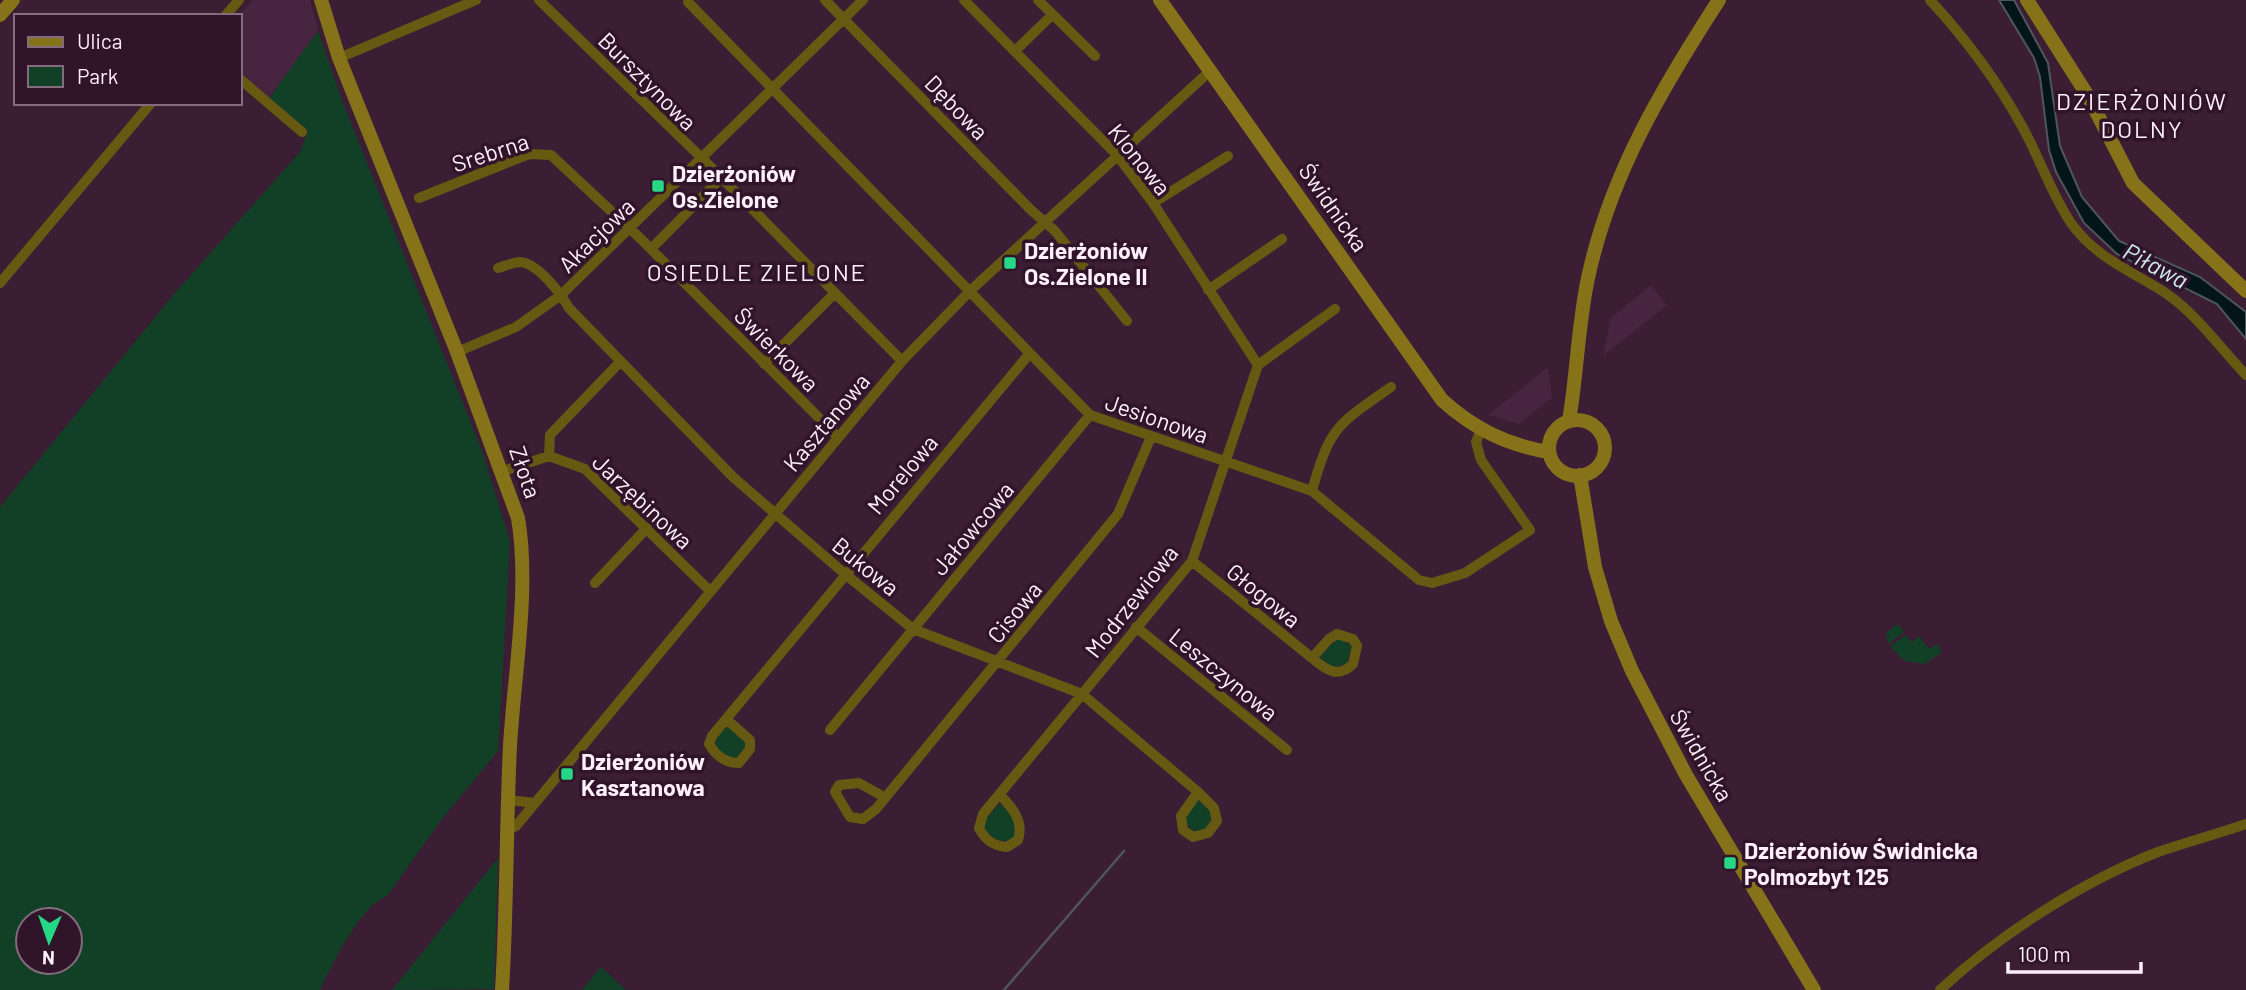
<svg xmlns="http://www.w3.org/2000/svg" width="2246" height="990" font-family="Barlow,sans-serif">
	<rect width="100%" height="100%" fill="#3b1e34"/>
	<path fill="#47243f" d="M 253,0 L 310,0 L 318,31 L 269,98 L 240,74 L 238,16 Z
		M 1651,285 L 1667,305 L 1603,356 L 1611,318 Z
		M 1548,367 L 1552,398 L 1519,424 L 1488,415 Z"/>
	<path fill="#114027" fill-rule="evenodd" d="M 318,31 L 340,95 L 482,451 L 510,541 L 498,751 L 442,819 L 387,896 C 360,906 333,963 320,990 L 0,990 L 0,507 L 174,294 L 300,152 L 308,131 L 269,98 ZM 28,920 L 70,920 L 70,962 L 28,962 Z
		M 1898,624 L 1904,632 L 1888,644 L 1886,633 Z
		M 1906,635 L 1912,642 L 1919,636 L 1929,649 L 1937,644 L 1942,652 L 1925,664 L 1904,661 L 1890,646 Z
		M 1338,638 L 1352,646 L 1347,663 L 1334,668 L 1319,657 Z
		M 726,726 L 742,734 L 747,745 L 739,759 C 715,759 708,742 726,726 Z
		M 1196,800 L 1205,801 L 1214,816 L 1208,828 L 1194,833 L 1186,822 L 1186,815 Z
		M 1000,804 C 1015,811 1022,829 1010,842 L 994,839 L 983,827 L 984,820 Z
		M 498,858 L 494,989 L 392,990 Z
		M 601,967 L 626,990 L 582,990 Z"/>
	<path fill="#031519" stroke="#4f565c" stroke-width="2" d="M 1999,0 L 2014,0 L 2048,63 L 2060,146 L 2082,197 L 2119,241 L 2200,277 L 2246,312 L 2246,339 L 2217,304 L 2117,254 L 2084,223 L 2056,172 L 2049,150 L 2040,77 L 2034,58 Z"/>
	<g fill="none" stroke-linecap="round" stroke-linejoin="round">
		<path stroke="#4f565c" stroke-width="2.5" d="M 1004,990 L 1124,851"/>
		<path stroke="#685912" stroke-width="10" d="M 539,0 L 712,168 L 902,361
			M 825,0 L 1031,210 L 1055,231 L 1127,321
			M 964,0 L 1117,155 L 1153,203 L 1258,365
			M 1038,0 L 1095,56
			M 1930,0 C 1966,39 1998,82 2023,128 C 2040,159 2052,195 2071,223 C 2095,257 2131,271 2164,292 C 2196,313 2220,348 2246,375
			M 688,2 L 1090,415 L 1312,491 L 1419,580 L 1432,583 L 1465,573 L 1530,530 L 1481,460 L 1476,442 L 1481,430
			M 225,16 L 239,0
			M 1015,51 L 1052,15
			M 339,58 L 476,0
			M 240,79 L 302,132
			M 419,198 L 529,154 L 551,155 L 641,239 L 838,437
			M 1153,203 L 1228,156
			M 651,249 L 721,178
			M 498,268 C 505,266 514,262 520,262 C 538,263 561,294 569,308 L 733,477 L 845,574 L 913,629 L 1082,694 L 1198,792 L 1181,816 L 1183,830 L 1193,837 L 1208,833 L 1217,821 L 1214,808 L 1198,792
			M 0,283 L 151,103
			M 1208,290 L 1282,239
			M 457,352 L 516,327 L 561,295 L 863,0
			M 764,364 L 834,294
			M 1258,365 L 1335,309
			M 549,456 L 550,435 L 620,362
			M 503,471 L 549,456 L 585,469 L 709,590
			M 1312,491 C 1330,426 1337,425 1391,387
			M 1192,561 L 1312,658 C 1326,670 1338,679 1353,664 L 1357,646 L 1353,639 L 1337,634 L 1329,639 L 1312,658
			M 595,583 L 647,528
			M 1136,627 L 1287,750
			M 726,719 L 750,740 L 750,749 L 739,763 C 725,763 716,756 709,744 L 712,736 L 1030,353
			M 830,730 L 1090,415
			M 1000,795 C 1013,808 1024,822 1018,840 L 1007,847 C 993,846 985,840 979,828 L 983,814 L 1192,561 L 1258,365
			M 884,797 L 859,783 L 839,785 L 835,792 L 850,817 L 863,819 L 876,809 L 1118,514 L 1151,437
			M 508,800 L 535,803
			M 508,830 L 516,826 L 902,361 L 971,290 L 1210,71
			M 1940,990 C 1999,935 2083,881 2158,852 C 2187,842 2217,834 2246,824"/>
		<path stroke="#867319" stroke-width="14" d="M 321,0 L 339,58 L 457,352 L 518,518 C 530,588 514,675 510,746 C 506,828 507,909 502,990
			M 1160,0 L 1442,400 C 1474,429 1507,445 1549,452
			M 2027,0 L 2088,96 L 2133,183 L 2246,291
			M 0,15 L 13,0
			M1549 448a28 28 0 1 1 56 0a28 28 0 1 1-56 0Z
			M 1569,421 C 1577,374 1578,325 1588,278 C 1610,175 1662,88 1719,0
			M 1580,475 L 1595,567 L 1611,621 L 1632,671 L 1686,775 L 1814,990"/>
	</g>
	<g fill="#26d886" stroke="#30152a" stroke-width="2.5">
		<rect x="651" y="179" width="14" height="14" rx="3.5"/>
		<rect x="1003" y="256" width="14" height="14" rx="3.5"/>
		<rect x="560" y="767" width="14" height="14" rx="3.5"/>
		<rect x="1723" y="856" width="14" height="14" rx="3.5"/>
	</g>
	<g text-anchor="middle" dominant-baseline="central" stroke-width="7" stroke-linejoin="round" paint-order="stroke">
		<g font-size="23" fill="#ffeffa" stroke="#30152a">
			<text transform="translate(648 81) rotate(45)">Bursztynowa</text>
			<text transform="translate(957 107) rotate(46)">Dębowa</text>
			<text transform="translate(490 152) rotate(-18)">Srebrna</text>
			<text transform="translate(1140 159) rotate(51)">Klonowa</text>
			<text transform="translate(1334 207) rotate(55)">Świdnicka</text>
			<text transform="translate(596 235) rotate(-44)">Akacjowa</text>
			<text transform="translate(777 349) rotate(45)">Świerkowa</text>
			<text transform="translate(1157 418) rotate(19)">Jesionowa</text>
			<text transform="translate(826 422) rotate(-50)">Kasztanowa</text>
			<text transform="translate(526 472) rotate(71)">Złota</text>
			<text transform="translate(902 474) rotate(-50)">Morelowa</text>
			<text transform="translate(643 501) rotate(43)">Jarzębinowa</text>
			<text transform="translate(972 528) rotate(-50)">Jałowcowa</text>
			<text transform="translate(866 566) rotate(39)">Bukowa</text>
			<text transform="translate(1264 595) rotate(39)">Głogowa</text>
			<text transform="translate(1131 601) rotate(-52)">Modrzewiowa</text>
			<text transform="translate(1014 612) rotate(-51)">Cisowa</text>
			<text transform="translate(1224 674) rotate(39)">Leszczynowa</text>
			<text transform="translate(1702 755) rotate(60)">Świdnicka</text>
		</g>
		<g font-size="23" font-weight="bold" fill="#ffeffa" stroke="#30152a" text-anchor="start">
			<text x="672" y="173">Dzierżoniów<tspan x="672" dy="26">Os.Zielone</tspan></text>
			<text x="1024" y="250">Dzierżoniów<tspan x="1024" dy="26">Os.Zielone II</tspan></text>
			<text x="581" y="761">Dzierżoniów<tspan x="581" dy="26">Kasztanowa</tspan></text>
			<text x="1744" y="850">Dzierżoniów Świdnicka<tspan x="1744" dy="26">Polmozbyt 125</tspan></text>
		</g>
		<g font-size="24" letter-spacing="2" fill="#ffeffa" stroke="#30152a">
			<text x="2142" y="100">DZIERŻONIÓW<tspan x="2142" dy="28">DOLNY</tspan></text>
			<text x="757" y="271">OSIEDLE ZIELONE</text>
		</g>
		<g font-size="24" font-style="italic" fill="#cdeaf2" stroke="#30152a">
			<text transform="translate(2156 265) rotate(28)">Piława</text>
		</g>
	</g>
	<rect x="14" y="14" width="228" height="91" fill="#30152a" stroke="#836c7d" stroke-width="2"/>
	<rect x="28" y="37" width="35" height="10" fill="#867319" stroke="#836c7d" stroke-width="2"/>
	<text x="77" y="49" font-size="21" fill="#ffeffa">Ulica</text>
	<rect x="28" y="66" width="35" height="21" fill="#114027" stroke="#836c7d" stroke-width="2"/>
	<text x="77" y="84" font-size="21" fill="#ffeffa">Park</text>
	<g transform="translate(49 941) rotate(182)"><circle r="33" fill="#30152a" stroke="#836c7d" stroke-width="2"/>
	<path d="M0-5L12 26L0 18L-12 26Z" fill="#26d886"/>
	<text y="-10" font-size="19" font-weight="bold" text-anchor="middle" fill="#ffeffa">N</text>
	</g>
	<path d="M2008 962v10h133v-10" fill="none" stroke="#ffeffa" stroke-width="3.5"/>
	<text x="2018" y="962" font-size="21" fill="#ffeffa" stroke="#30152a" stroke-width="5" paint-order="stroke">100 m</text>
</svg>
